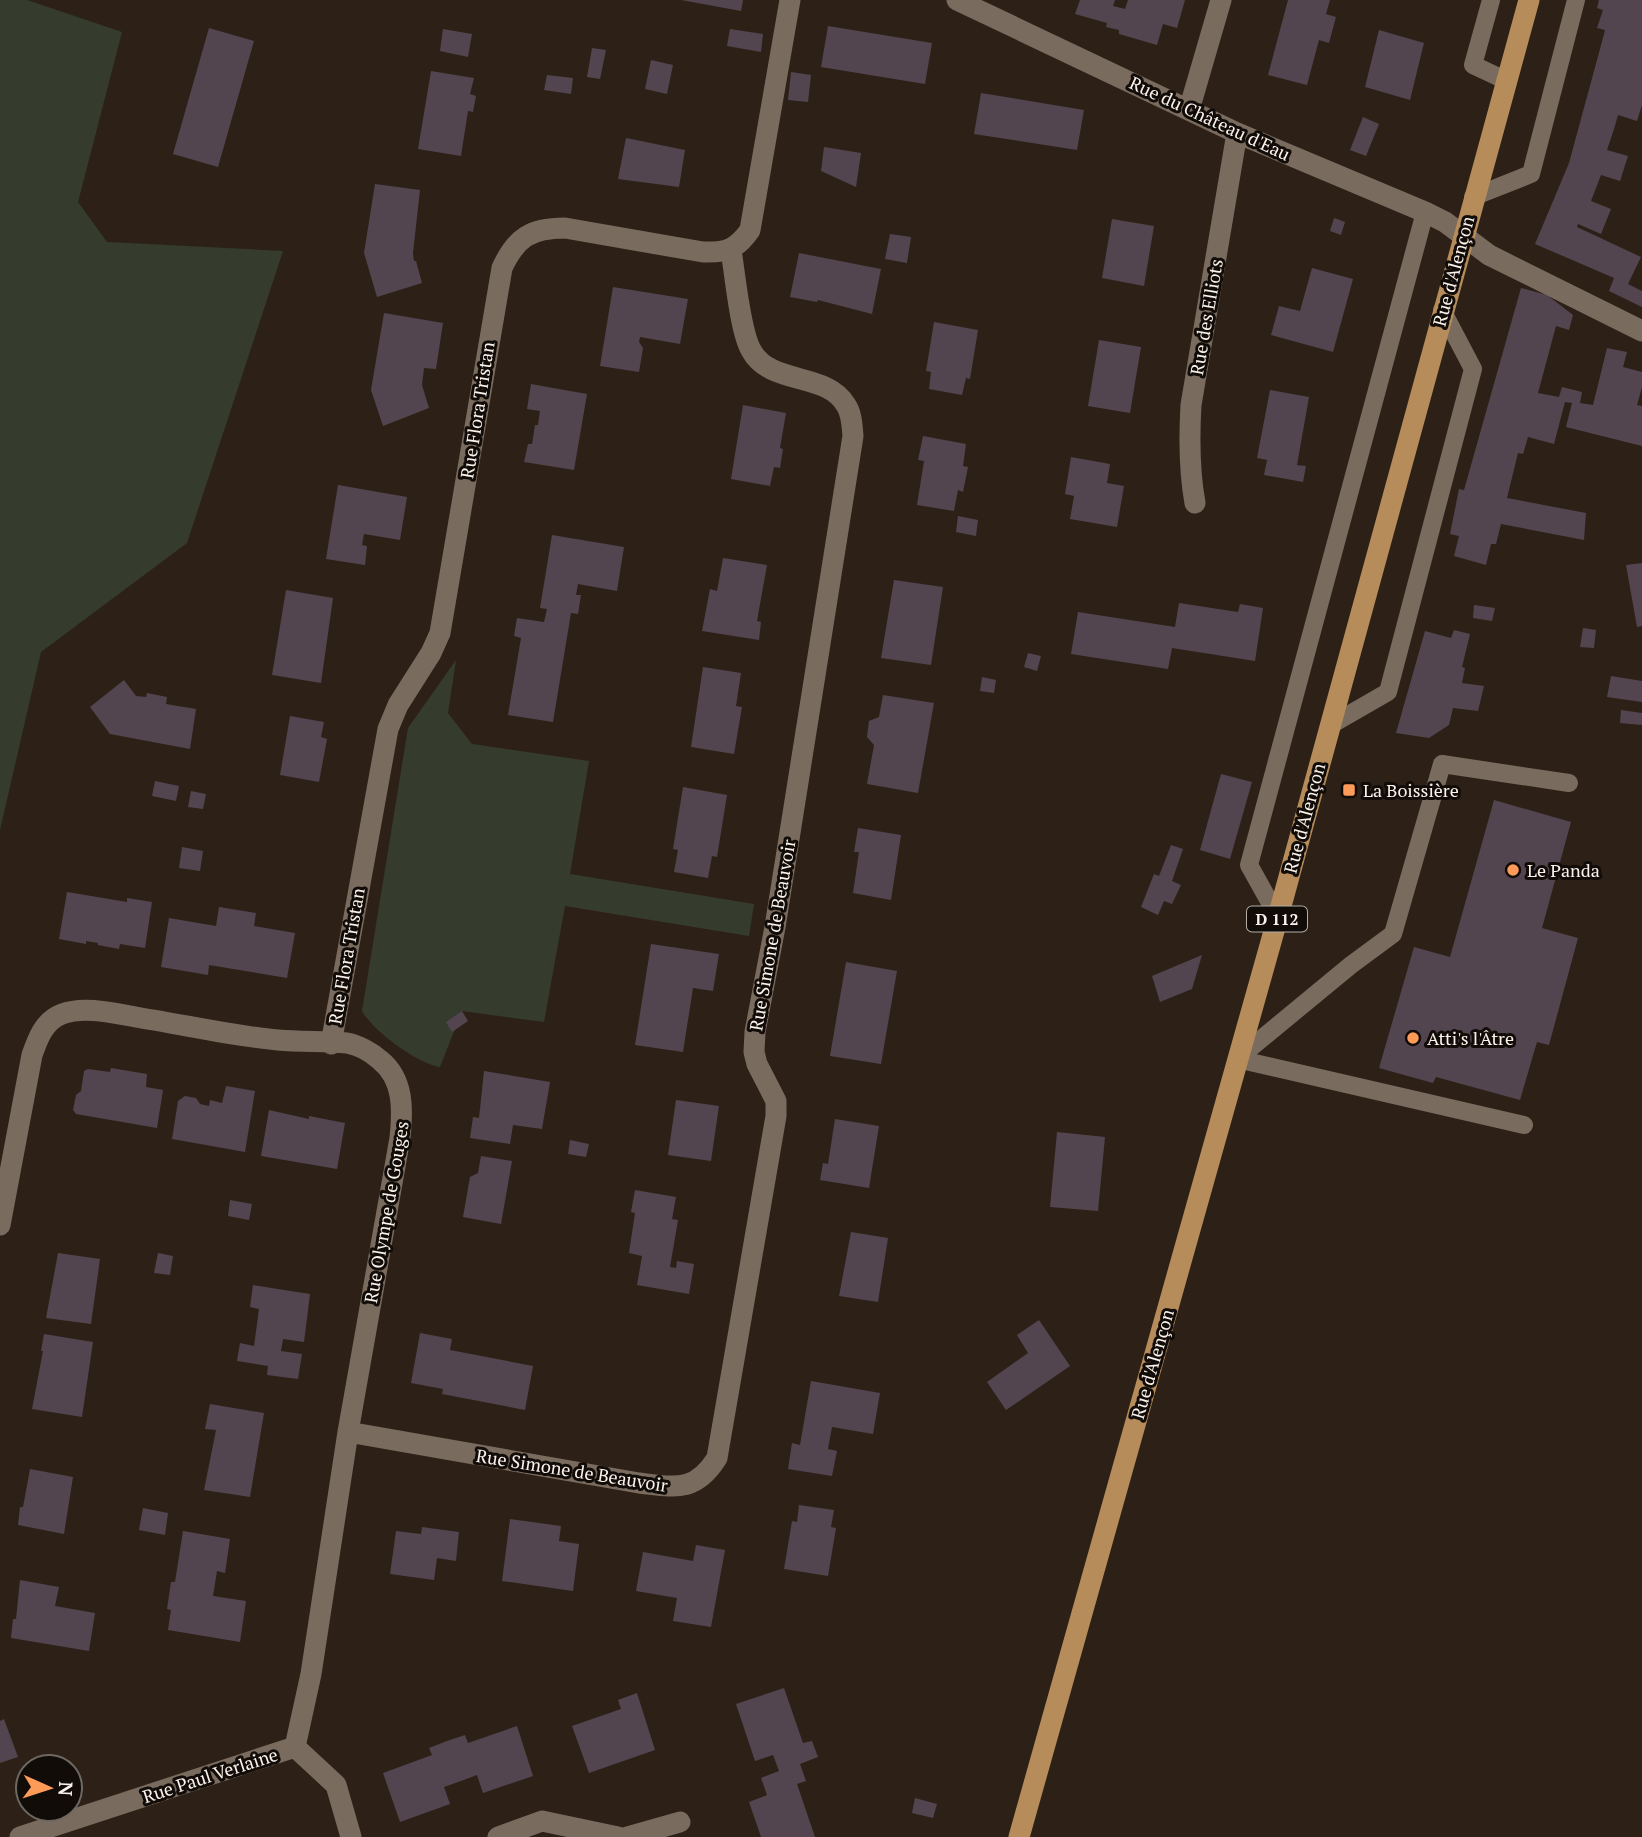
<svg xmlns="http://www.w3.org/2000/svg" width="1642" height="1837" font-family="'PT Serif',serif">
	<rect width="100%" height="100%" fill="#2d2117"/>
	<path fill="#353c2d" d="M 0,0 L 27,0 L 122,32 L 78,202 L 107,242 L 283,251 L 187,543 L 41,652 L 0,830 Z
		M 456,660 L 448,713 L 472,744 L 589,761 L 570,874 L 754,904 L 749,936 L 565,906 L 544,1022 L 462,1011 L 440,1067 C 418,1064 373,1031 362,1011 L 408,728 Z"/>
	<path fill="#524550" d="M 681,0 L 743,0 L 741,11 Z
		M 1080,0 L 1115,0 L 1113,6 L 1125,9 L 1128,0 L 1185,0 L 1177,28 L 1163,24 L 1157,45 L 1119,34 L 1119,30 L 1106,27 L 1107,23 L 1075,14 Z
		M 1288,0 L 1330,0 L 1326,14 L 1336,17 L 1329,43 L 1319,40 L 1307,85 L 1268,75 Z
		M 1599,0 L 1642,0 L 1642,105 L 1637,121 L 1618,115 L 1614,129 L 1607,150 L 1628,156 L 1620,181 L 1601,175 L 1591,201 L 1611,209 L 1601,234 L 1578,224 L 1577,227 L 1641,257 L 1628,284 L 1642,291 L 1642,307 L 1609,291 L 1614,278 L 1535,244 L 1569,163 L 1600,49 L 1605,30 L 1597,28 L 1603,10 L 1597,8 Z
		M 828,26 L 932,43 L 925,84 L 821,67 Z
		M 209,28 L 254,41 L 218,167 L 173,154 Z
		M 443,29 L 472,34 L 468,57 L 440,51 Z
		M 730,29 L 763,34 L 761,52 L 727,46 Z
		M 1379,30 L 1424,43 L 1410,100 L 1365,87 Z
		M 592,48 L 606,50 L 600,79 L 587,77 Z
		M 651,60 L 673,65 L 667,94 L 645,89 Z
		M 431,71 L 474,78 L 470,94 L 476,96 L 473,112 L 468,111 L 461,156 L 418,149 Z
		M 791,72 L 811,75 L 808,102 L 788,100 Z
		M 547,75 L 573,78 L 571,94 L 544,90 Z
		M 981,93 L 1084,110 L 1077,150 L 974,134 Z
		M 1363,117 L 1379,124 L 1366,156 L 1350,150 Z
		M 626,138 L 685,150 L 679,187 L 618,179 Z
		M 824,147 L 861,153 L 856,187 L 821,171 Z
		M 375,184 L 420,190 L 413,253 L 414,261 L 416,261 L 422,283 L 377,297 L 364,253 Z
		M 1334,218 L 1345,222 L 1341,235 L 1330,231 Z
		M 1112,219 L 1154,226 L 1144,286 L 1102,278 Z
		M 890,234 L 911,237 L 907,263 L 885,259 Z
		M 799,253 L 881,269 L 872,314 L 818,300 L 817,302 L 790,297 Z
		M 1312,268 L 1353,279 L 1333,352 L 1271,335 L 1279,306 L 1300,311 Z
		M 613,287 L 688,299 L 680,344 L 640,337 L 639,342 L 643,348 L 639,372 L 600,366 Z
		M 1521,288 L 1547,295 L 1573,315 L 1569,330 L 1556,326 L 1538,393 L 1559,397 L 1562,387 L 1582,392 L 1580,403 L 1593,405 L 1607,348 L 1627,352 L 1623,367 L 1642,372 L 1642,387 L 1637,405 L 1642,406 L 1642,446 L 1566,427 L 1572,403 L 1565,402 L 1554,444 L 1528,437 L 1523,454 L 1518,453 L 1507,498 L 1586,513 L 1584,540 L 1501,524 L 1496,544 L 1491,544 L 1486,565 L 1454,556 L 1459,536 L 1450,534 L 1459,489 L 1464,490 Z
		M 384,313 L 443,323 L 436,369 L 424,368 L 422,385 L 429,408 L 383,426 L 371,390 Z
		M 934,322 L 978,330 L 970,379 L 966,378 L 962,395 L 929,389 L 931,372 L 926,371 Z
		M 1099,340 L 1141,347 L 1130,413 L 1088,406 Z
		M 531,384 L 587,394 L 574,470 L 524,462 L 528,444 L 532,444 L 535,425 L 538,425 L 540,411 L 527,409 Z
		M 1270,390 L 1309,397 L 1297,465 L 1306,466 L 1303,482 L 1264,475 L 1267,460 L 1257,458 Z
		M 743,405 L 786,413 L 780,448 L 783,449 L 780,468 L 774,467 L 770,486 L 731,479 Z
		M 923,436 L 966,444 L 963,466 L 968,467 L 963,492 L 958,490 L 954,511 L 917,505 L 924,461 L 918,460 Z
		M 1071,457 L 1110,464 L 1107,483 L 1124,486 L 1117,527 L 1070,519 L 1074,496 L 1065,494 Z
		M 338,485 L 407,497 L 400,540 L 364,534 L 362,545 L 367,546 L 365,565 L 326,559 Z
		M 958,516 L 978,520 L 976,536 L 956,532 Z
		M 552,535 L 624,547 L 617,591 L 578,584 L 576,595 L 581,595 L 578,614 L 571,613 L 553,722 L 508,715 L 521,638 L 514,636 L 517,618 L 544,622 L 547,609 L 540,608 Z
		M 723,558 L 767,565 L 757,621 L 761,622 L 759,640 L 702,631 L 710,589 L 717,591 Z
		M 1642,563 L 1642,626 L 1637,627 L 1626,565 Z
		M 894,580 L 943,587 L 931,665 L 881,658 Z
		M 286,590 L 333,598 L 321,683 L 272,675 Z
		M 1179,603 L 1238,612 L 1240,604 L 1263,608 L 1255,661 L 1172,648 L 1168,669 L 1071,654 L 1078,612 L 1175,627 Z
		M 1474,605 L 1495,608 L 1492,621 L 1473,618 Z
		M 1583,628 L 1596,630 L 1594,648 L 1580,647 Z
		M 1454,630 L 1470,634 L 1462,667 L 1465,668 L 1462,683 L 1484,686 L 1478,711 L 1453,708 L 1449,725 L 1429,738 L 1396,733 L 1425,631 L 1451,638 Z
		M 1028,653 L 1041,656 L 1037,671 L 1024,667 Z
		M 703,667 L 741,673 L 736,706 L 742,707 L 734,754 L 691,747 Z
		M 1611,676 L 1642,681 L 1642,702 L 1607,697 Z
		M 982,677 L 996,680 L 994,693 L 980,691 Z
		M 124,680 L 136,696 L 146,697 L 147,693 L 167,697 L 166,704 L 196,709 L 190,749 L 110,734 L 90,707 Z
		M 883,695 L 934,703 L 918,793 L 867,784 L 874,745 L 867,737 L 869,721 L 879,717 Z
		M 1621,710 L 1642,713 L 1642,725 L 1620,723 Z
		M 290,716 L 324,722 L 321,737 L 327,739 L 319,782 L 280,775 Z
		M 1221,774 L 1252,782 L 1230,859 L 1200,850 Z
		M 155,781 L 179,786 L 176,801 L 152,796 Z
		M 683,787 L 727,795 L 717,857 L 712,856 L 708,878 L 674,872 L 678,850 L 673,849 Z
		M 191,791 L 206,794 L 203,809 L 188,807 Z
		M 1494,800 L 1571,822 L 1542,928 L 1578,938 L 1549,1045 L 1537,1042 L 1520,1100 L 1436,1077 L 1433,1083 L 1379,1068 L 1414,947 L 1450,957 Z
		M 858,828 L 901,835 L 891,900 L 853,893 L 859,852 L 854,852 Z
		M 1171,845 L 1183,849 L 1172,881 L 1181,885 L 1172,904 L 1164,901 L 1158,915 L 1141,907 L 1154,874 L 1159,876 Z
		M 182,847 L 203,851 L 200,871 L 179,868 Z
		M 67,892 L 127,902 L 127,898 L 152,902 L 145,948 L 120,944 L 119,949 L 98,945 L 98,943 L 86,941 L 86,944 L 59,939 Z
		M 219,907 L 256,913 L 254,926 L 295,933 L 287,978 L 209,965 L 208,975 L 161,967 L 169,918 L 216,926 Z
		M 651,944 L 719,954 L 713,991 L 693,988 L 683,1052 L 635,1045 Z
		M 1202,955 L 1192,989 L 1160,1002 L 1152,976 Z
		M 846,962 L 897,971 L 881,1064 L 830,1056 Z
		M 462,1011 L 468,1021 L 452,1032 L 446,1022 Z
		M 111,1068 L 147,1074 L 146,1087 L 163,1090 L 157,1128 L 76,1114 L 73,1110 L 76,1095 L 81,1091 L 84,1071 L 88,1069 L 110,1072 Z
		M 484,1071 L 550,1082 L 542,1129 L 513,1125 L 510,1144 L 470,1138 L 473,1117 L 479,1118 Z
		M 226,1086 L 255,1091 L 245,1152 L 172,1139 L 178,1101 L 185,1096 L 196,1098 L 200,1104 L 209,1106 L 210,1100 L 222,1103 Z
		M 676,1100 L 719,1106 L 711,1161 L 668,1155 Z
		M 269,1110 L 309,1119 L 309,1116 L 345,1123 L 337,1169 L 261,1156 Z
		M 835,1119 L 879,1126 L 869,1188 L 820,1180 L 823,1163 L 828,1164 Z
		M 1057,1132 L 1105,1137 L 1098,1211 L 1050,1207 Z
		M 570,1140 L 589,1144 L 586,1157 L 568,1154 Z
		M 481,1156 L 512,1161 L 501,1224 L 463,1217 L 470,1177 L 478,1173 Z
		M 635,1190 L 676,1197 L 672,1219 L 678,1220 L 670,1267 L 676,1268 L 677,1261 L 694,1264 L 689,1294 L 637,1285 L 642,1256 L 629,1253 L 635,1213 L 631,1212 Z
		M 230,1200 L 252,1204 L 249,1220 L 228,1216 Z
		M 851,1232 L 888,1238 L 878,1302 L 839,1296 Z
		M 58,1253 L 100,1259 L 91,1324 L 46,1318 Z
		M 158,1253 L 173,1256 L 170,1275 L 154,1273 Z
		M 253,1285 L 310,1294 L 304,1342 L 283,1339 L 281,1351 L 302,1354 L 298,1379 L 267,1375 L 268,1366 L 237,1361 L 240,1343 L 254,1346 L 259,1309 L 250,1307 Z
		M 1039,1320 L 1070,1366 L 1006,1410 L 987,1382 L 1028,1353 L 1017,1335 Z
		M 420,1333 L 452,1339 L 450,1350 L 533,1366 L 525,1410 L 442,1394 L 443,1389 L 411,1383 Z
		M 44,1334 L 93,1342 L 82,1417 L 32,1409 L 43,1351 L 41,1351 Z
		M 811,1381 L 880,1393 L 873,1434 L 832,1427 L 828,1449 L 837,1451 L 832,1476 L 788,1469 L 792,1443 L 800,1445 Z
		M 210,1404 L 264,1413 L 250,1497 L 204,1490 L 216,1430 L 205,1429 Z
		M 30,1469 L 73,1477 L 64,1534 L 18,1525 L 20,1507 L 23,1507 Z
		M 799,1505 L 834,1510 L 831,1527 L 836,1528 L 828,1576 L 784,1569 L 792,1521 L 797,1522 Z
		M 143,1508 L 168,1513 L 165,1535 L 139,1530 Z
		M 510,1519 L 561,1526 L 559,1541 L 579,1544 L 573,1591 L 502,1581 Z
		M 422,1527 L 459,1532 L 456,1561 L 437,1558 L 434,1580 L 390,1574 L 396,1531 L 421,1534 Z
		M 183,1531 L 230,1539 L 225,1573 L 217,1571 L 213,1596 L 246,1601 L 240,1642 L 168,1630 L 171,1610 L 167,1609 L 171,1582 L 175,1582 Z
		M 696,1545 L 725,1550 L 711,1627 L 673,1621 L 677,1598 L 636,1591 L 643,1552 L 693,1561 Z
		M 20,1580 L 59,1587 L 55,1606 L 95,1613 L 89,1651 L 11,1638 L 13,1619 L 16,1619 Z
		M 784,1688 L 803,1743 L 812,1741 L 818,1757 L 800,1764 L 806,1781 L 797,1784 L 815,1837 L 761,1837 L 749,1802 L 767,1795 L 761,1778 L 779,1771 L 773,1755 L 755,1761 L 736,1704 Z
		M 637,1693 L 655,1750 L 589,1773 L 572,1726 L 621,1709 L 618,1700 Z
		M 4,1719 L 18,1757 L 0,1763 L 0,1721 Z
		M 517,1726 L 533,1776 L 483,1793 L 477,1775 L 461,1781 L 444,1787 L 450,1804 L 400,1822 L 383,1773 L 432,1755 L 429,1748 L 447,1741 L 465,1735 L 468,1743 Z
		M 915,1798 L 937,1804 L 933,1818 L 912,1813 Z"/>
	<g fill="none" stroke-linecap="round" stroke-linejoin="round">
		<path stroke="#7a6b5f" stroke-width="18" d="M 1491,0 L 1473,65 L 1505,80
			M 1473,197 L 1531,174 L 1576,0
			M 1329,726 L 1388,692 L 1473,369 L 1442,310
			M 1278,917 L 1249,865 L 1425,212
			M 1524,1125 L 1237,1059 L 1351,965 L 1393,934 L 1442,764 L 1569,783"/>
		<path stroke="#7a6b5f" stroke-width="21" d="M 957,0 L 1237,133 L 1425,212 L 1445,222 L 1489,255 L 1642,331
			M 1189,110 L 1221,0
			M 1195,503 C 1189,470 1189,439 1191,405 L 1237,133
			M 331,1044 L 388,729 L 398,705 L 431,653 L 440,633 L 502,268 C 516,238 530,228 565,228 L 703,252 C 726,253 737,249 750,230 L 790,0
			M 0,1225 L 32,1055 C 38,1038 44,1021 62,1014 C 85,1005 117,1014 141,1018 C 186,1025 232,1036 278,1040 C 301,1042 324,1041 347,1043 C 358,1045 371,1052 380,1060 C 404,1079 403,1110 400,1138 L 348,1432 L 311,1674 L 295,1747
			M 348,1432 L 639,1483 C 675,1487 695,1493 717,1458 L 776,1116 L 776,1101 L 757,1064 L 754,1052 L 755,1032 L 775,927 L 853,436 C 852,426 852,414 846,405 C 826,371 770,386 751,350 C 740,331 735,274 731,250
			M 20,1837 L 295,1747 L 336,1785 L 351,1837
			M 498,1837 L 542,1821 L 618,1837
			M 627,1837 L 680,1822"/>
		<path stroke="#b78c5b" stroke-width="21" d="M 1019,1837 L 1278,917 L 1529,0"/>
	</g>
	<g fill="#fe9b59" stroke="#110c08" stroke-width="2.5">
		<rect x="1342" y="783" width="14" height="14" rx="3.5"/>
		<circle cx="1513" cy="870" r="7"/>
		<circle cx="1413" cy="1038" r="7"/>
	</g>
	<g text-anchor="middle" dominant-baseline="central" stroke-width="6" stroke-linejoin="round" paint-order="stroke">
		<rect fill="#110c08" stroke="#b4ada7" stroke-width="2" x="1247" y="906.5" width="60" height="25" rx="5"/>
		<g font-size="16" font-weight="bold" fill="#faf2eb">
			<text x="1277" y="919">D 112</text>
		</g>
		<g font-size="18" fill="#faf2eb" stroke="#110c08">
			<text transform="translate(1210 118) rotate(25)">Rue du Château d'Eau</text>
			<text transform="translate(1453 271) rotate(-75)">Rue d'Alençon</text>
			<text transform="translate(1206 317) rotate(-80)">Rue des Elliots</text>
			<text transform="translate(477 410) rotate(-81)">Rue Flora Tristan</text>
			<text transform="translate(1304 818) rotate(-75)">Rue d'Alençon</text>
			<text transform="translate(772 935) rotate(-80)">Rue Simone de Beauvoir</text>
			<text transform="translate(346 956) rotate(-80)">Rue Flora Tristan</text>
			<text transform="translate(386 1212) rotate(-80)">Rue Olympe de Gouges</text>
			<text transform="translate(1152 1364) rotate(-74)">Rue d'Alençon</text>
			<text transform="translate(572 1470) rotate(9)">Rue Simone de Beauvoir</text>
			<text transform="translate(210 1775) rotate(-18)">Rue Paul Verlaine</text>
		</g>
		<g font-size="18" fill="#faf2eb" stroke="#110c08" text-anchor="start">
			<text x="1363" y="790">La Boissière</text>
			<text x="1527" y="870">Le Panda</text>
			<text x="1427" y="1038">Atti's l'Âtre</text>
		</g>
	</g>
	<g transform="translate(49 1788) rotate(93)"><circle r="33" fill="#110c08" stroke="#6e6863" stroke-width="2"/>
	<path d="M0-5L12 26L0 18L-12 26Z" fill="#fe9b59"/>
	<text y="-10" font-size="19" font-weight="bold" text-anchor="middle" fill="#faf2eb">N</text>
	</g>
</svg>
